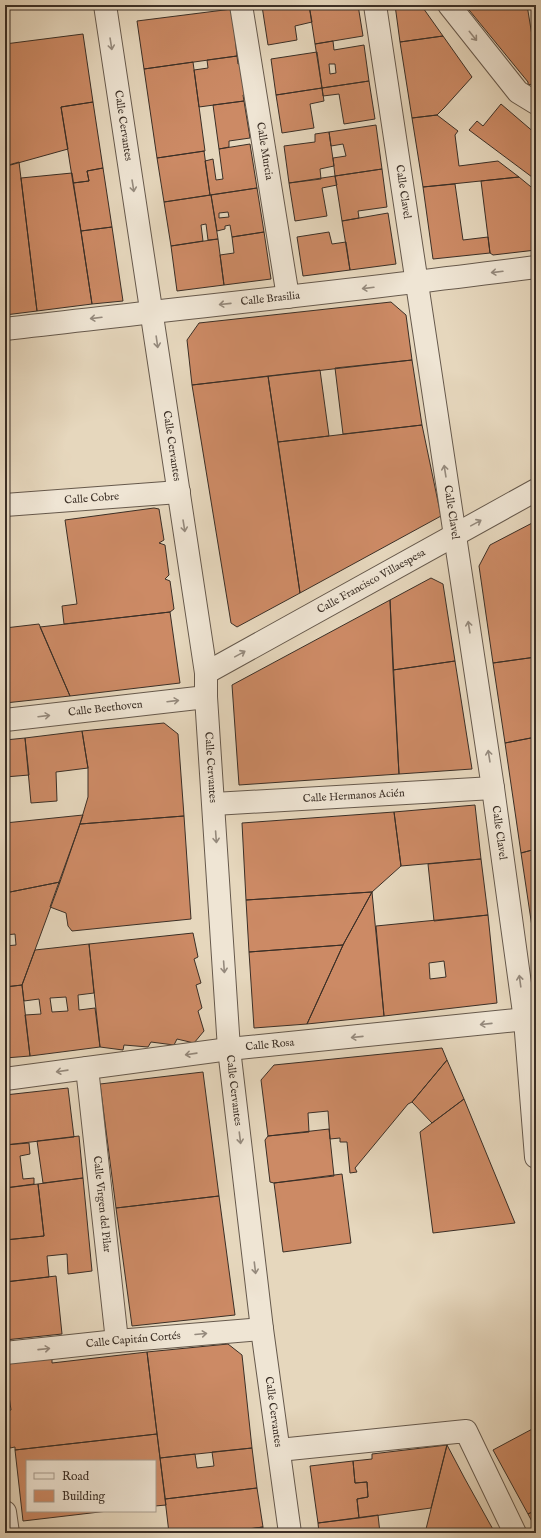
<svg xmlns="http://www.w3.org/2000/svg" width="541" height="1538" font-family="'IM FELL English',serif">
	<rect width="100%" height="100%" fill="#e6d7bd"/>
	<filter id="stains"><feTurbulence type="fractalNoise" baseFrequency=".005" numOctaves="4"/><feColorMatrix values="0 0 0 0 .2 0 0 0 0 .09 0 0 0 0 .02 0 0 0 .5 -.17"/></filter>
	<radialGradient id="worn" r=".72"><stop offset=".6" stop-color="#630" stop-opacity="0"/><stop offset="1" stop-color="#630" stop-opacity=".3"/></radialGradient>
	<path fill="#cc8a65" stroke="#3b2f26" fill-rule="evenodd" d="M 271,5 L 309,5 L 312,22 L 295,26 L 297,40 L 268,45 L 262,6 Z
		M 309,5 L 358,5 L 363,36 L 315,44 Z
		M 395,5 L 421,5 L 443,36 L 400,42 Z
		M 465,5 L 527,5 L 536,60 L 536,83 L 528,85 L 528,82 Z
		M 232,9 L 237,56 L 144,69 L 137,21 Z
		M 83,34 L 93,102 L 61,107 L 68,149 L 7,166 L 5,153 L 5,44 Z
		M 443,36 L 472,77 L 444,108 L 437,115 L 412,118 L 400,42 Z
		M 333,41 L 334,50 L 364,45 L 369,81 L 322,88 L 315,44 ZM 329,64 L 335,64 L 336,73 L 330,74 Z
		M 317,52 L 322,88 L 276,95 L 271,59 Z
		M 237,56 L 238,64 L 243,63 L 247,94 L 243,95 L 244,101 L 199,107 L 194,70 L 208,68 L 207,60 Z
		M 193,62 L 205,151 L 157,158 L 144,69 Z
		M 369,81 L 375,119 L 344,124 L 339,94 L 323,96 L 322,88 Z
		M 322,88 L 324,101 L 310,104 L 314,128 L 282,133 L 276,95 Z
		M 244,101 L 250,138 L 229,141 L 229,147 L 219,149 L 213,105 Z
		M 93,102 L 103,168 L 87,171 L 89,181 L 73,183 L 61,107 Z
		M 501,104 L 536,134 L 536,180 L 469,130 L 477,121 L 483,126 Z
		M 437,115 L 458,131 L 455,135 L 459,166 L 498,161 L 519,177 L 423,187 L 412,118 Z
		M 376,125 L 382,169 L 335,176 L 333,158 L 346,156 L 343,144 L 331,146 L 329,132 Z
		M 329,132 L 334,166 L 320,169 L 321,179 L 289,183 L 284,146 L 315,142 L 315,134 Z
		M 250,144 L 257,188 L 210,195 L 205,161 L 213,159 L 216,180 L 223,179 L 219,149 Z
		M 204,151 L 210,195 L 164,202 L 157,158 Z
		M 19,162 L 37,311 L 5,315 L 5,166 Z
		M 103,168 L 112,227 L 81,231 L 73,183 L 89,181 L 87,171 Z
		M 382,169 L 387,207 L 358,211 L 359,218 L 342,221 L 335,176 Z
		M 72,173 L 92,304 L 37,311 L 21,178 Z
		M 335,176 L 337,185 L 322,188 L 327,216 L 295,221 L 289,183 Z
		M 519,177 L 536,191 L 536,250 L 493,255 L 490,253 L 481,181 Z
		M 455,184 L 463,240 L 488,237 L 490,253 L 433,259 L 423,187 Z
		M 257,188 L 264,232 L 232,237 L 230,225 L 225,226 L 225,229 L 217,231 L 211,195 ZM 228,212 L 229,217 L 219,218 L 219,213 Z
		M 211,195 L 218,239 L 208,240 L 206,224 L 201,225 L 203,241 L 171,246 L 164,202 Z
		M 388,213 L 396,264 L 350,270 L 342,221 Z
		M 112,227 L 123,301 L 92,304 L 81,231 Z
		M 264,232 L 271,279 L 224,285 L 220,255 L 234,253 L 232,237 Z
		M 329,232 L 332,244 L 346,242 L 350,270 L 303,276 L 297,237 Z
		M 218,239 L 224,285 L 177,291 L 171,246 Z
		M 391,302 L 406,315 L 412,360 L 192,385 L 187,340 L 199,323 Z
		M 412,360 L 422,425 L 343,434 L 335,368 Z
		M 320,370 L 329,436 L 278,442 L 268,376 Z
		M 268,376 L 300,593 L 237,627 L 231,623 L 192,385 Z
		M 422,425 L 441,516 L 300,593 L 278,442 Z
		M 154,508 L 159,509 L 164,540 L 159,543 L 165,545 L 169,575 L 165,579 L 170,581 L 174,609 L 170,612 L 64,624 L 62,606 L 77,604 L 65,520 Z
		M 536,521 L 536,657 L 493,663 L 479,566 L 490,545 Z
		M 431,578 L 443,584 L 455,661 L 393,670 L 390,600 Z
		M 390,600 L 399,774 L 239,785 L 232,685 Z
		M 170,612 L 180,683 L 70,696 L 40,627 Z
		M 39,624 L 70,696 L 5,703 L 5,628 Z
		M 536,657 L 536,737 L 505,743 L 493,663 Z
		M 455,661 L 472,769 L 399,774 L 393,670 Z
		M 164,723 L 178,734 L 184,816 L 80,824 L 88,797 L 88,768 L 82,731 Z
		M 82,731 L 88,768 L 56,772 L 57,801 L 31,803 L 25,738 Z
		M 536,737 L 536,849 L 521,853 L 505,743 Z
		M 25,738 L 29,775 L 5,777 L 5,740 Z
		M 475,805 L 481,859 L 401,866 L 394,812 Z
		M 394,812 L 401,866 L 372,892 L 246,900 L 242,823 Z
		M 83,815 L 60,882 L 5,893 L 5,823 Z
		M 184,816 L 191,919 L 72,931 L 68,926 L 66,913 L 50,907 L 80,824 Z
		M 536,849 L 536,946 L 535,947 L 521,853 Z
		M 481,859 L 488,915 L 434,921 L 428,864 Z
		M 60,882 L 22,985 L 5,987 L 5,946 L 16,945 L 15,934 L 5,935 L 5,893 Z
		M 372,892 L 384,1016 L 307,1024 L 344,943 Z
		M 372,892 L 343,945 L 249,952 L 246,900 Z
		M 488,915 L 497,1003 L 384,1016 L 376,926 ZM 444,961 L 446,977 L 430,979 L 429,963 Z
		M 193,933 L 198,957 L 194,959 L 201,983 L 196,985 L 202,1008 L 198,1011 L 204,1031 L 194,1043 L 177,1039 L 174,1045 L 151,1042 L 148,1047 L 124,1045 L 123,1050 L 100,1047 L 89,944 Z
		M 89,944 L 94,993 L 78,995 L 79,1010 L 95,1008 L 100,1047 L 30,1056 L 25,1015 L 41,1014 L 39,999 L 24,1001 L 22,985 L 35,950 ZM 66,997 L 68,1011 L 52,1012 L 50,998 Z
		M 343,945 L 307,1024 L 254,1028 L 249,952 Z
		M 22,985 L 30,1056 L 5,1058 L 5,987 Z
		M 442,1048 L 447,1060 L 412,1102 L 408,1104 L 355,1168 L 357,1172 L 350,1173 L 347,1142 L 340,1142 L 340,1138 L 330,1139 L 328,1111 L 308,1113 L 309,1132 L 268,1136 L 261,1080 L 274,1065 Z
		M 447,1060 L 464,1099 L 432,1123 L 412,1102 Z
		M 203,1072 L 219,1196 L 116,1208 L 100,1084 Z
		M 68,1088 L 74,1137 L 5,1145 L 5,1095 Z
		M 464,1099 L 515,1223 L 433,1233 L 420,1132 Z
		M 329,1129 L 334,1176 L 274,1183 L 270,1182 L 265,1140 L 268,1136 Z
		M 79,1136 L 83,1178 L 43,1183 L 37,1141 Z
		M 29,1143 L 30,1154 L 20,1156 L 23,1179 L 34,1178 L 34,1184 L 5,1188 L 5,1145 Z
		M 342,1174 L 351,1243 L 283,1252 L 274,1183 Z
		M 83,1178 L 92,1271 L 68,1274 L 67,1254 L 47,1256 L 49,1277 L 5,1282 L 5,1240 L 44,1236 L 38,1184 Z
		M 38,1184 L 44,1236 L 5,1240 L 5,1188 Z
		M 219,1196 L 235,1315 L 132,1326 L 116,1208 Z
		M 56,1276 L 62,1334 L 5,1340 L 5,1282 Z
		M 228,1344 L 242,1355 L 252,1448 L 160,1458 L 147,1352 Z
		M 147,1352 L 157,1434 L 15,1450 L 15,1447 L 10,1448 L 6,1411 L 11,1410 L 8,1389 L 5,1390 L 5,1363 L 52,1358 L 52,1363 Z
		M 536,1427 L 536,1510 L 528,1514 L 493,1450 Z
		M 157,1434 L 166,1505 L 155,1506 L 155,1461 L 27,1461 L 27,1511 L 108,1511 L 23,1521 L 15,1450 Z
		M 447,1445 L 431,1508 L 359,1518 L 357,1499 L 368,1497 L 367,1482 L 355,1483 L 353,1461 L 372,1459 L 372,1454 Z
		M 447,1445 L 465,1479 L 495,1533 L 425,1533 Z
		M 252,1448 L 257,1488 L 165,1499 L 160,1458 L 195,1454 L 197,1468 L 214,1466 L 212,1452 Z
		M 353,1461 L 355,1483 L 367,1482 L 368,1497 L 357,1499 L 359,1518 L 318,1523 L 310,1466 Z
		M 257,1488 L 263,1527 L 216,1533 L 169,1533 L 165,1499 Z
		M 536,1510 L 536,1529 L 528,1514 Z
		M 378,1515 L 380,1533 L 319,1533 L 318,1523 Z
		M 263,1527 L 263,1533 L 222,1532 L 243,1530 Z
		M 65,1530 L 65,1533 L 39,1533 Z"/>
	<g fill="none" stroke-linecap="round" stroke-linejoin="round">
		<g stroke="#66594c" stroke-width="24">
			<g id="minor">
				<path id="s1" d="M 241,5 L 288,297"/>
				<path d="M 449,5 L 518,92 L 536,103"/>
				<path id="s2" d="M 5,329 C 182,308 359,290 536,267"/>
				<path id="s3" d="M 5,505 L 179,492"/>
				<path id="s4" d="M 5,720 L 206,697"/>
				<path id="s5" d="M 214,804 L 493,788"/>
				<path id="s6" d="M 87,1068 L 117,1341"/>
				<path d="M 5,1079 L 229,1049"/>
				<path id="s7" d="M 5,1353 L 117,1341 L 262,1329"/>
				<path d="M 279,1450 L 466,1431 L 515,1533"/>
				<path d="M 5,1512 L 8,1533"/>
			</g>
		</g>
		<g stroke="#66594c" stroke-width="24">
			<g id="tertiary">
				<path id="s8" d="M 105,5 L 206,673 L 206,697 L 229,1049 L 262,1329 L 290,1533"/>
				<path id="s9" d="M 375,5 L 493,788 L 525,1020 L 536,1157"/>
				<path id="s10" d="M 206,673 L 536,490"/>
				<path id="s11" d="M 229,1049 L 536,1018"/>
			</g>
		</g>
		<use href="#minor" stroke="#efe5d4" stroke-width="22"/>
		<use href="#tertiary" stroke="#efe5d4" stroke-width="22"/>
	</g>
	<defs><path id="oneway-shaft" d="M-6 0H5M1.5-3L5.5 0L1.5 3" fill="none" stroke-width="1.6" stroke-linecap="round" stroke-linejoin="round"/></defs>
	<g stroke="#958a7d">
		<use href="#oneway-shaft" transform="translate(473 36) rotate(51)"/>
		<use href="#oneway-shaft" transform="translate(111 44) rotate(81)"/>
		<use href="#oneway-shaft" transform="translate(133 186) rotate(81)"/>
		<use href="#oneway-shaft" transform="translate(497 272) rotate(173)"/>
		<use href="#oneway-shaft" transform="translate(368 288) rotate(173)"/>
		<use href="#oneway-shaft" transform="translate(225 304) rotate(174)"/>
		<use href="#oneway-shaft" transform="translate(96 318) rotate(173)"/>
		<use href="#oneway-shaft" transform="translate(157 342) rotate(82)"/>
		<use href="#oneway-shaft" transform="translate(445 471) rotate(-99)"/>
		<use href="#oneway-shaft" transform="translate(476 523) rotate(-29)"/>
		<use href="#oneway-shaft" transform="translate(184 526) rotate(81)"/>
		<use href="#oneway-shaft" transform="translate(469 627) rotate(-99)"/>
		<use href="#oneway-shaft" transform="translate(240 654) rotate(-29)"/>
		<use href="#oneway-shaft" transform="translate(173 701) rotate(-7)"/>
		<use href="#oneway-shaft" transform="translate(44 716) rotate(-7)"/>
		<use href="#oneway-shaft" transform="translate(489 756) rotate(-99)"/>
		<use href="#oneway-shaft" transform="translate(216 837) rotate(86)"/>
		<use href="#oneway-shaft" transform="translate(224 967) rotate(86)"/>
		<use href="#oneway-shaft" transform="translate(520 981) rotate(-98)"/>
		<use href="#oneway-shaft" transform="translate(486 1024) rotate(174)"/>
		<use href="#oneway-shaft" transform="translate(357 1037) rotate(174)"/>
		<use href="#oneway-shaft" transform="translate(191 1054) rotate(172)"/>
		<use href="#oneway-shaft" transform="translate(62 1071) rotate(172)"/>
		<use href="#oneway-shaft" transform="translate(240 1138) rotate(83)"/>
		<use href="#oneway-shaft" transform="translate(255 1268) rotate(83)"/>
		<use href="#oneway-shaft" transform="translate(201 1334) rotate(-5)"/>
		<use href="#oneway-shaft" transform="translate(44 1349) rotate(-6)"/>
	</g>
	<g text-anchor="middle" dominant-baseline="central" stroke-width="3.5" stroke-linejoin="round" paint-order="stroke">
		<g font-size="11" fill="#3b2f26" stroke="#efe5d4">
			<text stroke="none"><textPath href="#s8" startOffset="122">Calle Cervantes</textPath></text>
			<text stroke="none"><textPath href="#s1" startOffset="148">Calle Murcia</textPath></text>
			<text stroke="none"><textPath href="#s9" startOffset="189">Calle Clavel</textPath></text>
			<text stroke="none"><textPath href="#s2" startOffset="267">Calle Brasilia</textPath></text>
			<text stroke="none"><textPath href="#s8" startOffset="446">Calle Cervantes</textPath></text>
			<text stroke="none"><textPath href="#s3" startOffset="87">Calle Cobre</textPath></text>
			<text stroke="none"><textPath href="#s9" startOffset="513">Calle Clavel</textPath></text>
			<text stroke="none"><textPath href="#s10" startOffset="189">Calle Francisco Villaespesa</textPath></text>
			<text stroke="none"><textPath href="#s4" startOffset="101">Calle Beethoven</textPath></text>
			<text stroke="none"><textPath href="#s8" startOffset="770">Calle Cervantes</textPath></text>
			<text stroke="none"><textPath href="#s5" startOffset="140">Calle Hermanos Acién</textPath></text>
			<text stroke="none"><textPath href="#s9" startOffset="837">Calle Clavel</textPath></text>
			<text stroke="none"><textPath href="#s11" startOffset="41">Calle Rosa</textPath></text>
			<text stroke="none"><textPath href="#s8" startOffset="1094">Calle Cervantes</textPath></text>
			<text stroke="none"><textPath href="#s6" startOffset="137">Calle Virgen del Pilar</textPath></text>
			<text stroke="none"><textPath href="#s7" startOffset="129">Calle Capitán Cortés</textPath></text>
			<text stroke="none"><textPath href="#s8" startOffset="1418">Calle Cervantes</textPath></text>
		</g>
	</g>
	<rect width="541" height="1538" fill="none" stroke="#e6d7bd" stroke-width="20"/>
	<rect x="6" y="6" width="529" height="1526" fill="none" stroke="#3b2f26" stroke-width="2"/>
	<rect x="10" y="10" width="521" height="1518" fill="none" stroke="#3b2f26"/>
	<rect x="26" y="1460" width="130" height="52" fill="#efe5d4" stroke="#a79c8e"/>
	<rect x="34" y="1473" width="20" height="6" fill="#efe5d4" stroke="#a79c8e"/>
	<text x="62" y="1480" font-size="12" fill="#3b2f26">Road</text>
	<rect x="34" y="1490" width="20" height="12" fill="#cc8a65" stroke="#a79c8e"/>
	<text x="62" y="1500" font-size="12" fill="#3b2f26">Building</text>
	<rect width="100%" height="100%" filter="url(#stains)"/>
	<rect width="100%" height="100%" fill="url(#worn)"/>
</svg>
